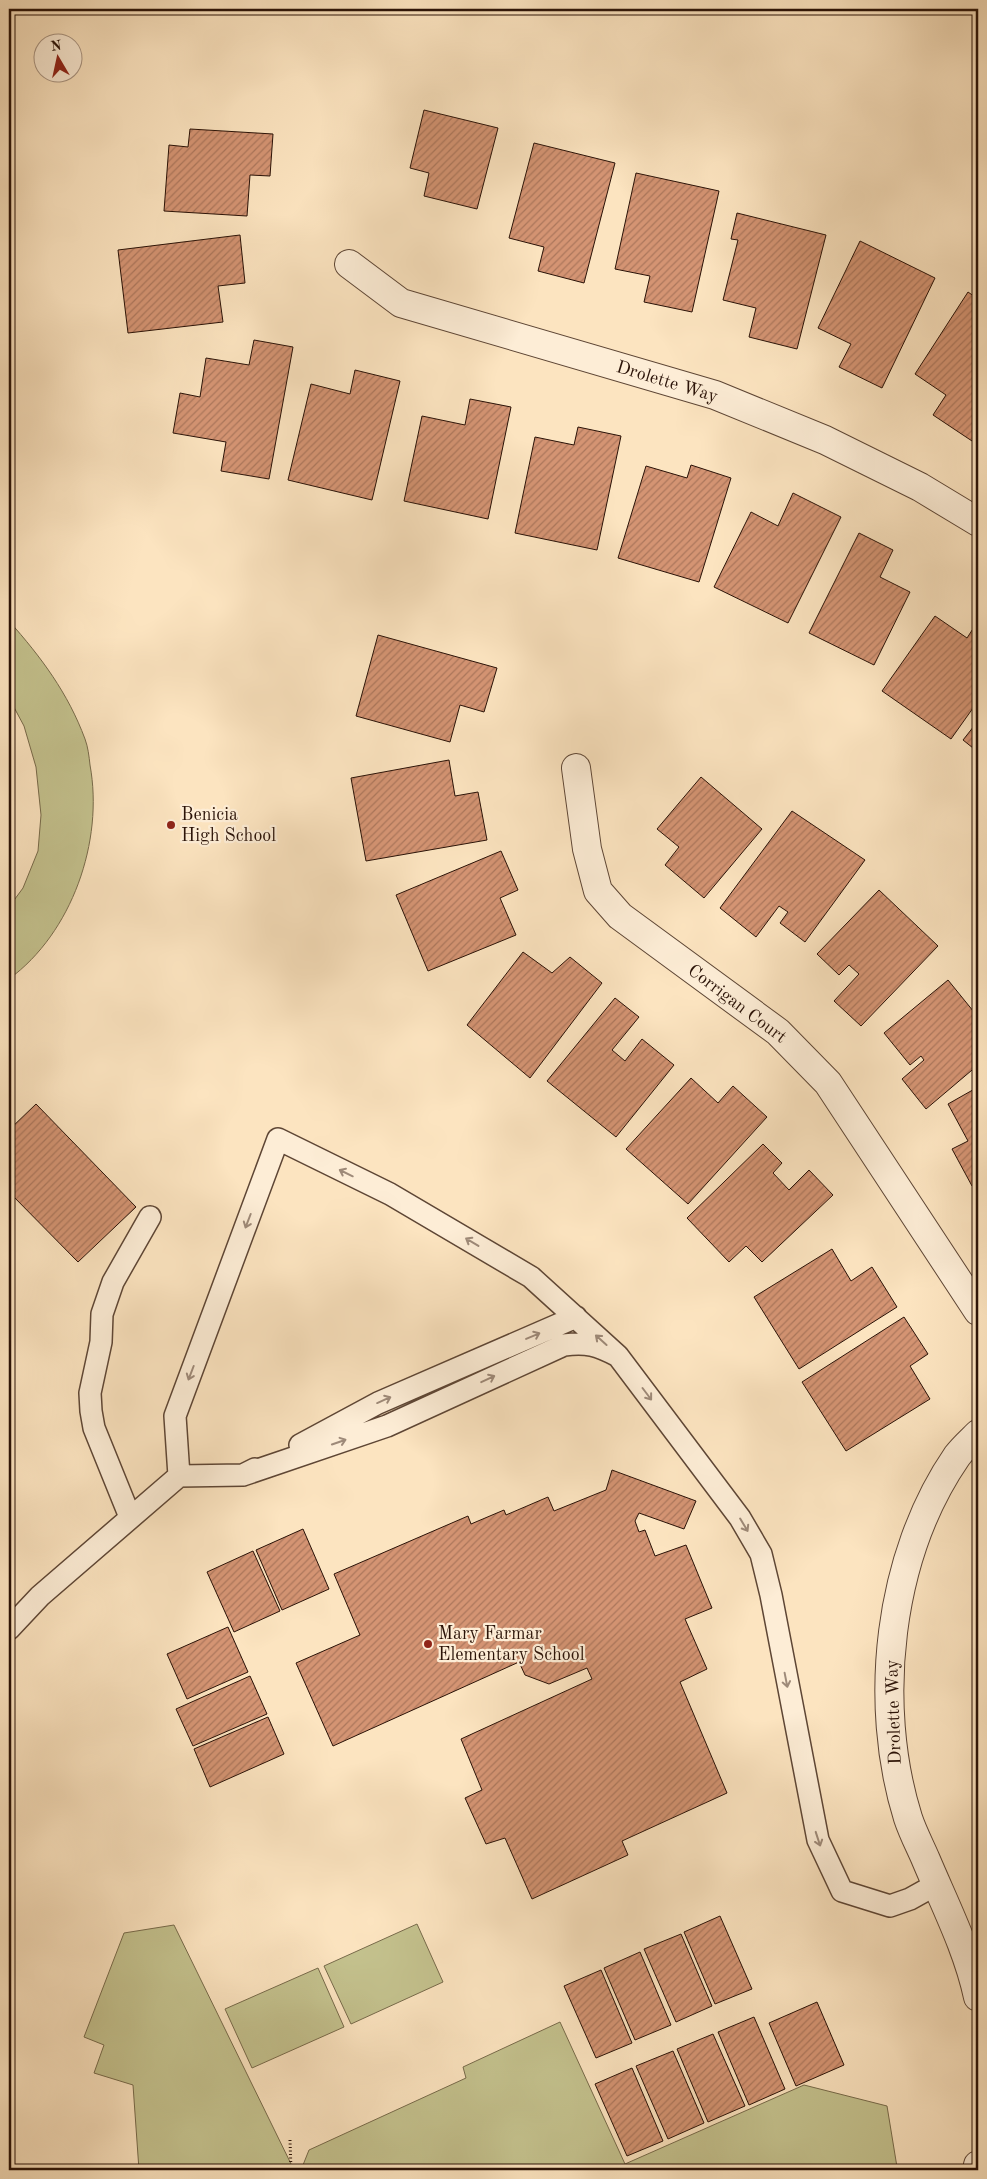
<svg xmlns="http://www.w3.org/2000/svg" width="987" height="2179" font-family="'Old Standard TT',serif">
	<defs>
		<pattern id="building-hatch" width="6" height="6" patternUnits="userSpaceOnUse" patternTransform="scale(1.25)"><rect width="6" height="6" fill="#d49473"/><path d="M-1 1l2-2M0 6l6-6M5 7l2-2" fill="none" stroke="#ac775c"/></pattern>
	</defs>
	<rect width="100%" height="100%" fill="#fce4c0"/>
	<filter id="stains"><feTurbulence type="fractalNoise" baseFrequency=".004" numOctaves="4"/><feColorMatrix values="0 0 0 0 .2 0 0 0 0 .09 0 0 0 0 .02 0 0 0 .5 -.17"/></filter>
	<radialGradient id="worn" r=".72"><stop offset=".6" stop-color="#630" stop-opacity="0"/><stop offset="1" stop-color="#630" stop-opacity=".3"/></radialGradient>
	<path fill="#c4c28e" stroke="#776a4a" d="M 9,621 C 41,657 68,693 85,739 C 88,747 89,756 90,765 C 104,841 72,933 9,979 L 9,907 L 23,888 L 38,851 L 41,815 L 36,767 L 24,726 L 9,698 Z
		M 417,1924 L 443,1982 L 351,2024 L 324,1966 Z
		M 174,1925 L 294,2170 L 139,2170 L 133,2085 L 94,2073 L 104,2045 L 84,2037 L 124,1933 Z
		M 318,1968 L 344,2027 L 252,2068 L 225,2009 Z
		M 560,2022 L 625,2164 L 804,2085 L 887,2106 L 897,2167 L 896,2170 L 301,2170 L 309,2150 L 466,2078 L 463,2067 Z"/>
	<path fill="url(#building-hatch)" stroke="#2a1207" d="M 424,110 L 498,128 L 477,209 L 424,196 L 429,173 L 410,168 Z
		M 190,129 L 273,134 L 270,176 L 250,175 L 247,216 L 164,211 L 169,145 L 188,147 Z
		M 534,143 L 615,163 L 584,283 L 538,271 L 544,247 L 509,238 Z
		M 636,173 L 719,191 L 692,312 L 644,302 L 650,276 L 615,269 Z
		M 737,213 L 826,235 L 797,349 L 749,337 L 756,308 L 723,300 L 738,240 L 731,239 Z
		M 240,235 L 245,283 L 218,286 L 223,322 L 128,333 L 118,250 Z
		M 860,241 L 935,278 L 882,388 L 839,367 L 851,344 L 818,328 Z
		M 968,292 L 978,299 L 978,431 L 972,441 L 933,415 L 946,395 L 915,374 Z
		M 254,340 L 293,347 L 269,479 L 221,471 L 226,442 L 173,433 L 180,393 L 200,397 L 206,358 L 249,365 Z
		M 355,370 L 400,381 L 372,500 L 288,480 L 311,384 L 350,394 Z
		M 470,399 L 511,407 L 488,519 L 404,501 L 422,416 L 465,425 Z
		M 578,427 L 621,436 L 597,550 L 515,533 L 535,437 L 574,445 Z
		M 691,465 L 731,478 L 699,582 L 618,558 L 646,466 L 687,478 Z
		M 793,493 L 841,517 L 788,623 L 714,587 L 751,512 L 778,526 Z
		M 859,533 L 893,550 L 880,577 L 910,592 L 874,665 L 809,633 Z
		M 935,616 L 967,638 L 978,621 L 978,701 L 951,739 L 882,691 Z
		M 378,635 L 497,668 L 484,712 L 460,705 L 450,742 L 356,716 Z
		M 978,721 L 978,752 L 963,740 Z
		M 449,760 L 455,796 L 478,792 L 487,840 L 366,861 L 351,778 Z
		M 701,777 L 762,829 L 704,898 L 665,865 L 679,847 L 657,829 Z
		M 792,811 L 865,860 L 805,942 L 780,923 L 788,912 L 779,906 L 756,937 L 720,908 Z
		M 501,851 L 518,890 L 500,898 L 516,935 L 428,971 L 396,895 Z
		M 879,890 L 938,946 L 861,1026 L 834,1001 L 859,974 L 849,965 L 839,975 L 817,954 Z
		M 523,952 L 552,973 L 570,957 L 602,983 L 530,1078 L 467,1025 Z
		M 948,980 L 978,1017 L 978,1065 L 926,1109 L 902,1079 L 924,1060 L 921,1056 L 910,1065 L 884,1033 Z
		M 615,998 L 639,1017 L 612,1050 L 625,1061 L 642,1039 L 674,1065 L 616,1137 L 547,1081 Z
		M 691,1078 L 718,1103 L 733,1086 L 767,1117 L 688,1204 L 626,1149 Z
		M 978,1087 L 978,1183 L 972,1186 L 952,1149 L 968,1141 L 948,1104 Z
		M 36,1104 L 136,1207 L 78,1262 L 9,1192 L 9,1130 Z
		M 763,1144 L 782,1163 L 773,1173 L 789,1190 L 809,1170 L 833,1195 L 762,1262 L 746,1246 L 729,1262 L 687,1218 Z
		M 832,1249 L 851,1281 L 872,1267 L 897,1307 L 799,1369 L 754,1297 Z
		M 904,1317 L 928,1354 L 910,1366 L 930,1399 L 846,1451 L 802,1382 Z
		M 612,1470 L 696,1501 L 684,1529 L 639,1513 L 635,1521 L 639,1532 L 645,1530 L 655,1556 L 686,1545 L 712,1608 L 685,1619 L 707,1669 L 680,1682 L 727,1793 L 622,1841 L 628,1855 L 532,1899 L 505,1838 L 486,1844 L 465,1798 L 482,1790 L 461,1739 L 592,1679 L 587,1668 L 549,1684 L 525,1675 L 519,1662 L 333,1746 L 296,1663 L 360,1635 L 334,1574 L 468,1516 L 471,1524 L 504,1510 L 506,1515 L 548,1497 L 554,1511 L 606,1490 Z
		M 303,1529 L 329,1589 L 282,1610 L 256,1550 Z
		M 253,1551 L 280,1611 L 234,1632 L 207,1572 Z
		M 228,1627 L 248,1672 L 187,1699 L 167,1654 Z
		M 250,1676 L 267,1714 L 193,1746 L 176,1709 Z
		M 268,1717 L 284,1754 L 210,1787 L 194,1749 Z
		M 720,1916 L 752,1989 L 715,2004 L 684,1932 Z
		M 681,1934 L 712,2006 L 676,2022 L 644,1949 Z
		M 640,1952 L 671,2025 L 635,2040 L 604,1968 Z
		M 601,1970 L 632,2043 L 596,2058 L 564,1986 Z
		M 817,2002 L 844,2065 L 796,2086 L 769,2023 Z
		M 754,2017 L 785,2089 L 749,2105 L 718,2032 Z
		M 713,2034 L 745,2106 L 708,2122 L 677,2049 Z
		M 673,2051 L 704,2123 L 668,2139 L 636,2066 Z
		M 632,2068 L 663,2141 L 627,2156 L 595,2084 Z"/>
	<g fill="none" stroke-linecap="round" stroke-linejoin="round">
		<g stroke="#5e4635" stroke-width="24">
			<path id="service" d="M 618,1356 L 740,1518 L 761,1554 L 771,1595 L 818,1840 L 842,1891 L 890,1906 L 910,1899 L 937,1884
				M 300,1445 L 378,1403 L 576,1317
				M 179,1476 L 175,1416 L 278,1139 L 390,1194 L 531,1277 L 618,1356 C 597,1345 587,1342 564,1345 L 387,1426 L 243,1475
				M 130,1517 L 94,1428 L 91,1411 L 90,1393 L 101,1342 L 102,1314 L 113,1282 L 150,1217
				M 9,1629 L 40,1596 L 179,1476 L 243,1475 L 255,1469"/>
		</g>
		<g stroke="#5e4635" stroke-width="30">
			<path id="minor" d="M 349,264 L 401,303 L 715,395 L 825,440 L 920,487 L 978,522
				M 576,768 L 587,849 L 598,891 L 620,916 L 778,1032 L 828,1083 L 978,1311
				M 978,1434 C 971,1441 963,1448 957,1456 C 888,1556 872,1703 908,1818 C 913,1833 920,1846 926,1860 C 945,1905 968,1950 978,1997
				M 977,2170 L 978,2165"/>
		</g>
		<path stroke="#2a1207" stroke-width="3" stroke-dasharray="1 2.5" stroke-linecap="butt" d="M 290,2140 L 291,2170"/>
		<use href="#service" stroke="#fdedd6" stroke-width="21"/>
		<use href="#minor" stroke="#fdedd6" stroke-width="28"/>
	</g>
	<defs><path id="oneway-shaft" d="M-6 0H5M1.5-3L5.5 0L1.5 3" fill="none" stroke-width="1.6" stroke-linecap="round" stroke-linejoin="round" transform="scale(1.25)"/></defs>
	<g stroke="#9e8a79">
		<use href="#oneway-shaft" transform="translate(346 1173) rotate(-154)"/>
		<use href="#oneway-shaft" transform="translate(248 1221) rotate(111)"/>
		<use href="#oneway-shaft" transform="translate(472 1242) rotate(-149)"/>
		<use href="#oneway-shaft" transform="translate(533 1336) rotate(-23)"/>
		<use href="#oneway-shaft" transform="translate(601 1340) rotate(-138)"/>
		<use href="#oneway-shaft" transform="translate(191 1373) rotate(111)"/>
		<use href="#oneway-shaft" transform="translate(488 1379) rotate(-25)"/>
		<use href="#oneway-shaft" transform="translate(647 1394) rotate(53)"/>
		<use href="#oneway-shaft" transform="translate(384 1400) rotate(-24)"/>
		<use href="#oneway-shaft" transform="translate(339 1442) rotate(-19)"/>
		<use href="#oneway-shaft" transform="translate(744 1525) rotate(59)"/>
		<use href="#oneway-shaft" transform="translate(786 1680) rotate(79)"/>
		<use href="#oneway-shaft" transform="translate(818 1839) rotate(72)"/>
	</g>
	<g fill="#8f2418" stroke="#fdedd6" stroke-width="2">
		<circle cx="171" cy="825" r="5"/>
		<circle cx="428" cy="1644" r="5"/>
	</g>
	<g text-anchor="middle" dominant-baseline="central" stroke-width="4.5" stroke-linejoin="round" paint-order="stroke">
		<g font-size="18" fill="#2a1207" stroke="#fdedd6">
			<text transform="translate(667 382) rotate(17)">Drolette Way</text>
			<text transform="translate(737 1004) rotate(37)">Corrigan Court</text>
			<text transform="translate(894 1712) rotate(-92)">Drolette Way</text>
		</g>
		<g font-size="18" fill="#2a1207" stroke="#fdedd6" text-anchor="start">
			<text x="181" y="815">Benicia<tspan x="181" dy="21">High School</tspan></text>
			<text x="438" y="1634">Mary Farmar<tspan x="438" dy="21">Elementary School</tspan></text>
		</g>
	</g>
	<rect width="987" height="2179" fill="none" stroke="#fce4c0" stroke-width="30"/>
	<rect x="10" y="10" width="967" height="2159" fill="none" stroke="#2a1207" stroke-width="2.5"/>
	<rect x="15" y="15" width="957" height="2149" fill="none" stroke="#2a1207"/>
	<g transform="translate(58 58) rotate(351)"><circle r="24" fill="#fdedd6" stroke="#a99583"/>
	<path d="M0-4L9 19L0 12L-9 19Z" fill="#8f2418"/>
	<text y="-8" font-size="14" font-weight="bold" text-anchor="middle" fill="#2a1207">N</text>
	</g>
	<rect width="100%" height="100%" filter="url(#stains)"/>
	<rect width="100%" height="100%" fill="url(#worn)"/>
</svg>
